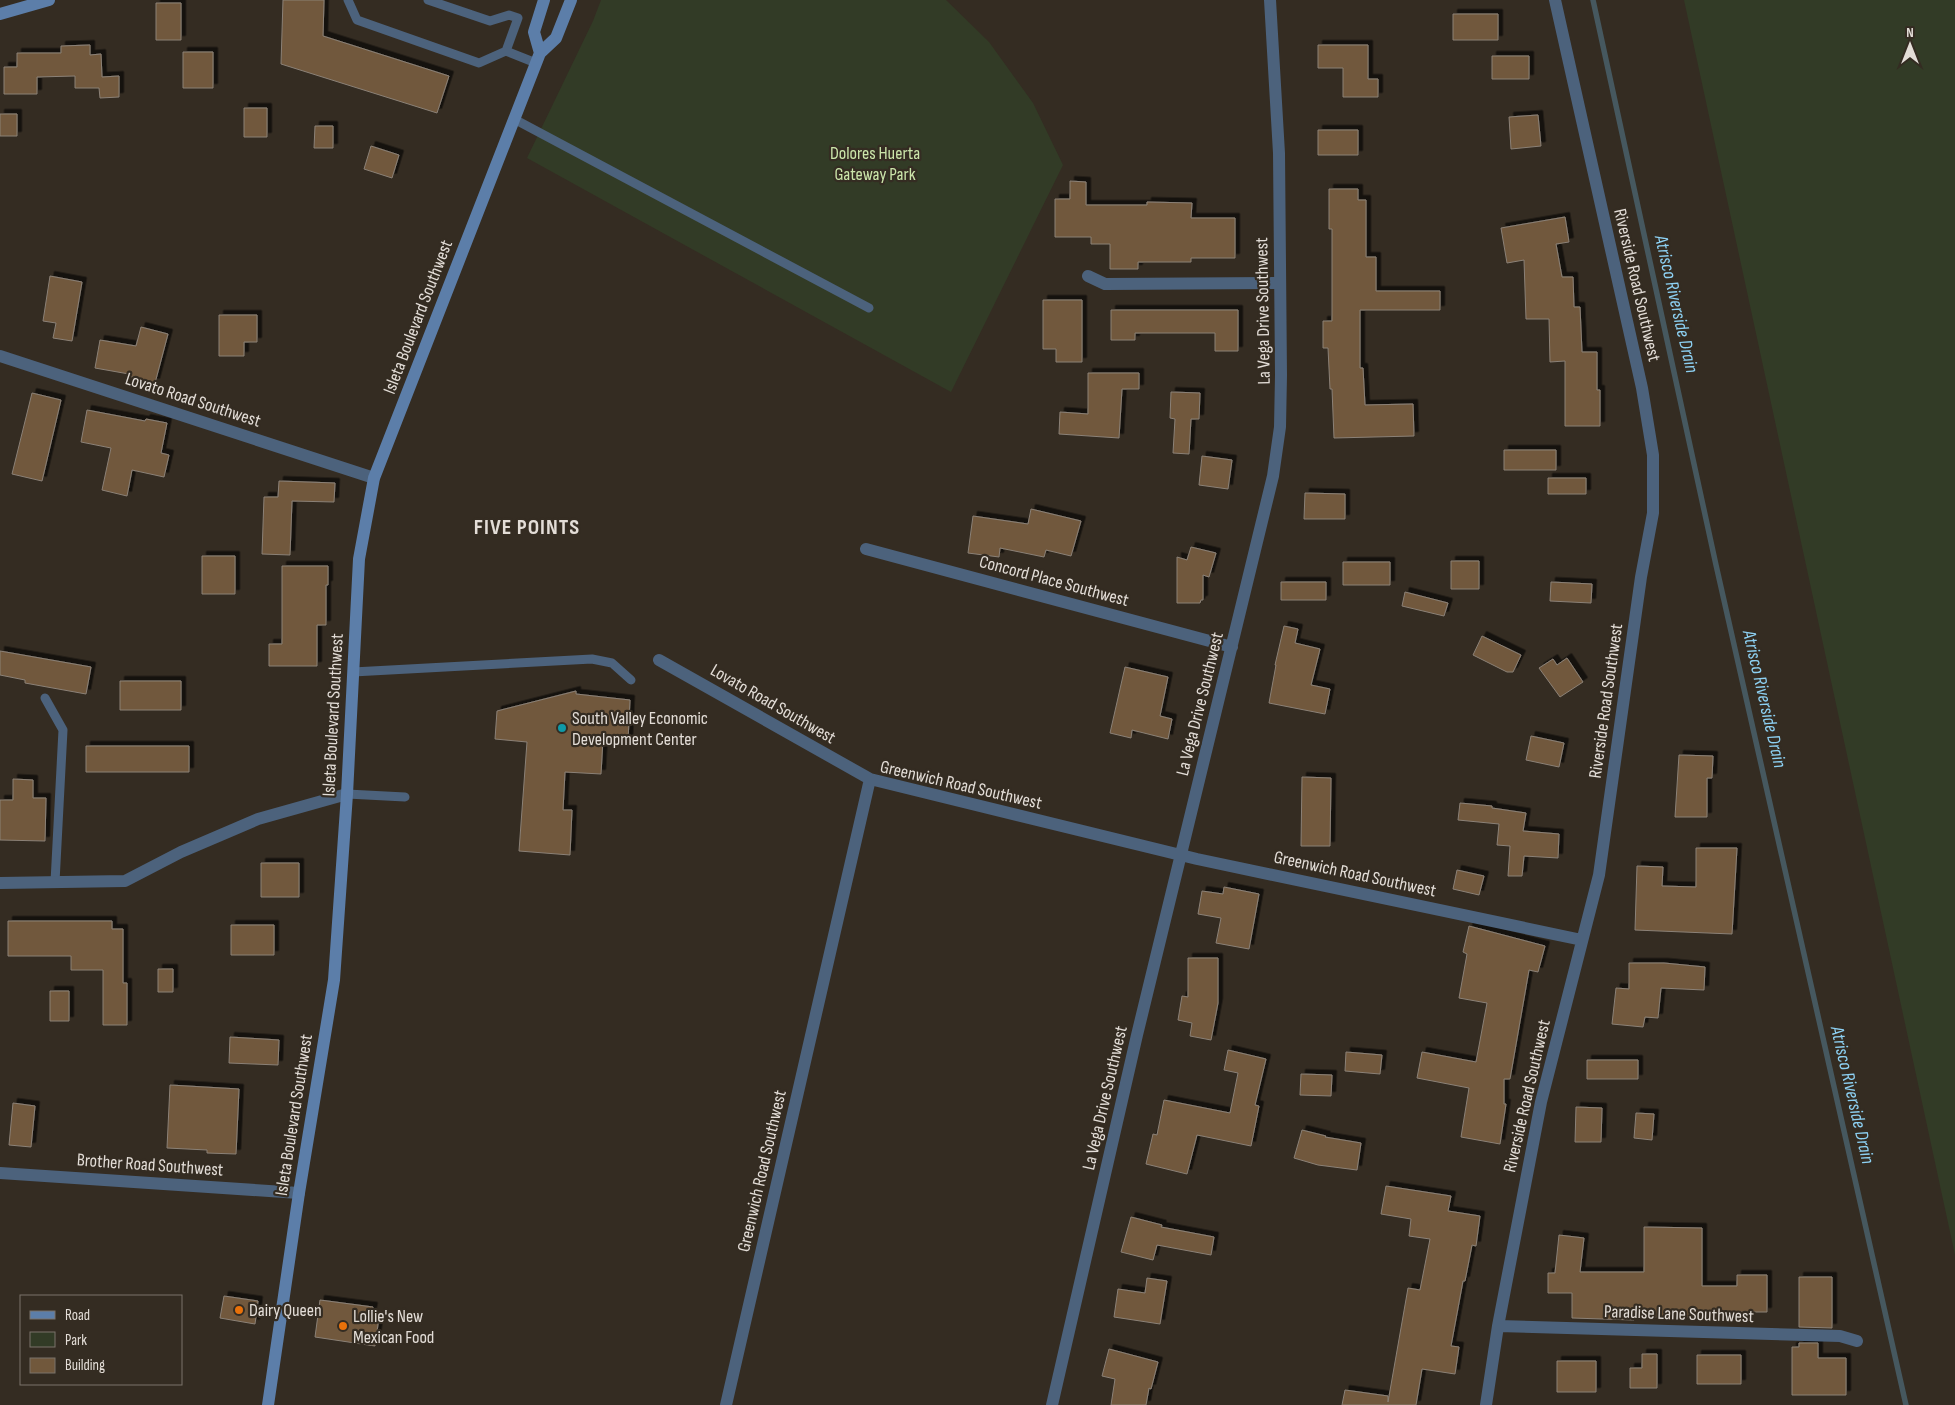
<svg xmlns="http://www.w3.org/2000/svg" width="1955" height="1405" font-family="'Sofia Sans Condensed',sans-serif">
	<defs>
		<filter id="shadow"><feDropShadow dx="4.5" dy="-4.5" stdDeviation="0" flood-color="#0009"/></filter>
	</defs>
	<rect width="100%" height="100%" fill="#342c22"/>
	<path fill="#323b26" d="M 601,0 L 946,0 L 989,42 L 1033,103 L 1063,165 L 951,392 L 527,158 L 593,21 Z
		M 1684,0 L 1955,0 L 1955,1255 Z"/>
	<g fill="none" stroke-linecap="round" stroke-linejoin="round">
		<path stroke="#46585f" stroke-width="5.5" d="M 1593,0 L 1716,565 L 1906,1405"/>
	</g>
	<path fill="#71583c" stroke="#8b8177" filter="url(#shadow)" d="M 283,0 L 324,0 L 323,36 L 449,76 L 437,113 L 281,64 Z
		M 156,3 L 181,3 L 181,40 L 156,40 Z
		M 1453,14 L 1498,14 L 1498,40 L 1453,40 Z
		M 90,45 L 90,55 L 101,54 L 102,77 L 119,76 L 119,97 L 100,98 L 99,88 L 75,88 L 75,76 L 37,77 L 37,94 L 4,94 L 4,67 L 17,67 L 17,53 L 61,53 L 61,46 Z
		M 1318,45 L 1368,45 L 1368,79 L 1378,79 L 1378,97 L 1343,97 L 1343,68 L 1318,68 Z
		M 183,52 L 213,52 L 213,88 L 183,88 Z
		M 1492,56 L 1529,56 L 1529,79 L 1492,79 Z
		M 244,108 L 267,108 L 267,137 L 244,137 Z
		M 0,114 L 17,114 L 17,136 L 0,136 Z
		M 1538,115 L 1541,146 L 1511,149 L 1509,117 Z
		M 315,126 L 333,126 L 333,148 L 314,148 Z
		M 1318,130 L 1358,130 L 1358,155 L 1318,155 Z
		M 371,146 L 399,155 L 392,178 L 364,169 Z
		M 1070,181 L 1086,182 L 1086,205 L 1147,205 L 1147,202 L 1192,203 L 1191,218 L 1235,218 L 1235,258 L 1191,258 L 1191,262 L 1138,262 L 1138,269 L 1110,269 L 1110,244 L 1091,244 L 1091,237 L 1055,237 L 1055,199 L 1070,199 Z
		M 1329,189 L 1358,189 L 1358,200 L 1366,200 L 1366,257 L 1376,257 L 1376,291 L 1440,291 L 1440,310 L 1360,310 L 1360,368 L 1363,368 L 1365,405 L 1413,404 L 1414,436 L 1334,438 L 1332,389 L 1330,389 L 1328,348 L 1323,348 L 1323,321 L 1332,321 L 1332,229 L 1329,229 Z
		M 1565,217 L 1569,242 L 1556,244 L 1562,277 L 1573,277 L 1574,307 L 1580,307 L 1582,352 L 1597,352 L 1597,390 L 1600,390 L 1600,426 L 1565,426 L 1565,361 L 1550,362 L 1549,319 L 1526,319 L 1524,260 L 1507,263 L 1501,228 Z
		M 50,276 L 82,282 L 72,341 L 53,338 L 56,323 L 43,321 Z
		M 1043,300 L 1082,300 L 1082,362 L 1056,362 L 1056,349 L 1043,349 Z
		M 1111,310 L 1238,310 L 1238,351 L 1215,351 L 1215,333 L 1135,333 L 1135,340 L 1111,340 Z
		M 219,315 L 257,315 L 257,342 L 244,342 L 244,356 L 219,356 Z
		M 141,327 L 168,334 L 155,383 L 128,376 L 129,374 L 95,368 L 100,340 L 136,346 Z
		M 1088,373 L 1139,373 L 1139,389 L 1122,389 L 1119,438 L 1059,434 L 1060,412 L 1088,414 Z
		M 1171,392 L 1200,393 L 1199,419 L 1191,419 L 1189,454 L 1173,453 L 1175,419 L 1170,418 Z
		M 32,393 L 61,400 L 42,481 L 12,474 Z
		M 87,410 L 145,421 L 146,419 L 167,423 L 161,453 L 169,455 L 164,477 L 132,470 L 127,496 L 102,490 L 111,448 L 81,442 Z
		M 1504,450 L 1556,450 L 1556,470 L 1504,470 Z
		M 1202,456 L 1232,460 L 1228,489 L 1199,485 Z
		M 1548,478 L 1586,478 L 1586,494 L 1548,494 Z
		M 279,481 L 335,483 L 334,502 L 292,501 L 290,555 L 262,554 L 264,497 L 278,497 Z
		M 1305,493 L 1345,494 L 1345,519 L 1304,519 Z
		M 1031,509 L 1081,521 L 1071,556 L 1046,550 L 1044,557 L 1000,548 L 999,557 L 968,553 L 973,516 L 1028,524 Z
		M 1191,547 L 1216,553 L 1209,577 L 1203,575 L 1203,600 L 1201,600 L 1200,603 L 1177,603 L 1177,557 L 1187,560 Z
		M 202,556 L 235,556 L 235,594 L 202,594 Z
		M 1451,561 L 1479,561 L 1479,589 L 1451,589 Z
		M 1343,562 L 1390,562 L 1390,585 L 1343,585 Z
		M 282,566 L 328,566 L 328,585 L 326,585 L 326,625 L 317,625 L 317,666 L 269,666 L 269,644 L 282,644 Z
		M 1281,582 L 1326,582 L 1326,600 L 1281,600 Z
		M 1551,582 L 1592,584 L 1591,603 L 1550,601 Z
		M 1405,592 L 1448,603 L 1444,616 L 1402,606 Z
		M 1284,626 L 1298,629 L 1295,643 L 1320,649 L 1311,685 L 1330,689 L 1325,714 L 1269,703 L 1276,665 L 1275,665 Z
		M 1482,636 L 1521,655 L 1513,672 L 1507,672 L 1473,655 Z
		M 0,651 L 91,667 L 86,694 L 25,683 L 25,680 L 0,675 Z
		M 1567,658 L 1583,682 L 1560,697 L 1539,668 L 1553,659 L 1557,665 Z
		M 1125,667 L 1168,677 L 1160,716 L 1172,719 L 1168,739 L 1132,730 L 1131,738 L 1110,733 Z
		M 120,681 L 181,681 L 181,710 L 120,710 Z
		M 576,691 L 576,694 L 630,700 L 628,741 L 603,739 L 601,774 L 565,772 L 563,810 L 572,810 L 570,855 L 519,851 L 527,742 L 495,739 L 497,711 Z
		M 1531,736 L 1564,743 L 1559,767 L 1526,760 Z
		M 86,746 L 189,746 L 189,772 L 86,772 Z
		M 1679,755 L 1713,756 L 1712,778 L 1707,778 L 1707,817 L 1675,817 Z
		M 1302,777 L 1331,778 L 1330,846 L 1301,846 Z
		M 13,779 L 33,780 L 33,798 L 46,798 L 45,841 L 0,840 L 0,800 L 13,800 Z
		M 1460,803 L 1492,806 L 1492,808 L 1526,813 L 1523,831 L 1559,834 L 1558,858 L 1524,856 L 1522,876 L 1508,876 L 1510,846 L 1497,845 L 1499,824 L 1458,820 Z
		M 1696,848 L 1737,848 L 1732,934 L 1635,930 L 1637,866 L 1663,867 L 1662,886 L 1696,887 Z
		M 261,863 L 299,863 L 299,897 L 261,897 Z
		M 1457,870 L 1484,876 L 1479,895 L 1453,889 Z
		M 1224,887 L 1259,894 L 1249,949 L 1216,943 L 1221,918 L 1198,914 L 1202,891 L 1223,894 Z
		M 8,921 L 112,921 L 112,929 L 123,929 L 123,983 L 127,983 L 127,1025 L 103,1025 L 103,970 L 71,970 L 71,956 L 8,956 Z
		M 231,925 L 274,925 L 274,955 L 231,955 Z
		M 1469,926 L 1545,946 L 1538,972 L 1529,970 L 1510,1079 L 1504,1079 L 1504,1104 L 1506,1104 L 1500,1144 L 1461,1137 L 1469,1088 L 1417,1078 L 1422,1052 L 1476,1062 L 1487,1003 L 1459,998 L 1467,954 L 1463,952 Z
		M 1188,958 L 1218,958 L 1218,1003 L 1211,1040 L 1190,1036 L 1192,1023 L 1178,1020 L 1182,996 L 1188,997 Z
		M 1629,963 L 1664,963 L 1705,967 L 1704,990 L 1661,988 L 1658,1018 L 1645,1017 L 1643,1027 L 1612,1024 L 1616,988 L 1629,989 Z
		M 158,969 L 173,969 L 173,992 L 158,992 Z
		M 50,991 L 69,991 L 69,1021 L 50,1021 Z
		M 230,1037 L 279,1040 L 278,1065 L 229,1063 Z
		M 1228,1050 L 1266,1059 L 1255,1105 L 1259,1106 L 1251,1146 L 1197,1135 L 1187,1174 L 1146,1164 L 1153,1134 L 1157,1135 L 1164,1100 L 1230,1113 L 1238,1073 L 1224,1070 Z
		M 1346,1052 L 1382,1055 L 1380,1074 L 1345,1071 Z
		M 1587,1060 L 1638,1060 L 1638,1079 L 1587,1079 Z
		M 1301,1074 L 1332,1075 L 1331,1096 L 1300,1095 Z
		M 170,1085 L 239,1089 L 236,1154 L 207,1153 L 207,1150 L 167,1148 Z
		M 13,1103 L 35,1106 L 31,1147 L 9,1145 Z
		M 1576,1107 L 1602,1108 L 1601,1142 L 1575,1142 Z
		M 1636,1113 L 1654,1114 L 1652,1140 L 1634,1138 Z
		M 1302,1130 L 1326,1136 L 1325,1137 L 1361,1143 L 1357,1170 L 1318,1165 L 1294,1158 Z
		M 1386,1186 L 1451,1196 L 1448,1211 L 1480,1216 L 1476,1246 L 1472,1245 L 1465,1281 L 1463,1281 L 1451,1346 L 1459,1347 L 1455,1374 L 1422,1369 L 1416,1405 L 1342,1405 L 1345,1390 L 1388,1396 L 1388,1402 L 1408,1288 L 1420,1290 L 1430,1239 L 1409,1236 L 1411,1219 L 1381,1214 Z
		M 1131,1217 L 1162,1225 L 1161,1227 L 1214,1237 L 1211,1255 L 1157,1245 L 1153,1260 L 1121,1252 Z
		M 1644,1227 L 1702,1228 L 1702,1286 L 1737,1286 L 1737,1275 L 1767,1275 L 1767,1312 L 1717,1312 L 1717,1317 L 1634,1317 L 1634,1320 L 1572,1318 L 1572,1293 L 1548,1293 L 1548,1273 L 1555,1273 L 1559,1235 L 1584,1238 L 1580,1272 L 1644,1272 Z
		M 1799,1277 L 1832,1277 L 1832,1328 L 1799,1327 Z
		M 1147,1278 L 1167,1281 L 1160,1324 L 1114,1317 L 1118,1289 L 1145,1293 Z
		M 224,1296 L 258,1301 L 255,1324 L 220,1318 Z
		M 320,1300 L 373,1307 L 371,1316 L 379,1317 L 375,1346 L 315,1337 Z
		M 1799,1343 L 1818,1343 L 1818,1358 L 1846,1358 L 1846,1395 L 1792,1395 L 1792,1347 L 1799,1347 Z
		M 1109,1349 L 1158,1362 L 1151,1389 L 1149,1388 L 1146,1405 L 1111,1405 L 1115,1379 L 1102,1376 Z
		M 1642,1354 L 1657,1354 L 1657,1388 L 1630,1388 L 1630,1368 L 1642,1368 Z
		M 1697,1355 L 1741,1355 L 1741,1384 L 1697,1384 Z
		M 1557,1361 L 1596,1361 L 1596,1392 L 1557,1392 Z"/>
	<g fill="none" stroke-linecap="round" stroke-linejoin="round">
		<path stroke="#4c627c" stroke-width="9" d="M 348,0 L 357,20 L 479,63 L 506,51 L 536,63
			M 428,0 L 490,21 L 509,15 L 518,18 L 506,51
			M 514,119 L 869,308
			M 353,672 L 592,659 L 612,663 L 631,680
			M 45,698 L 63,730 L 55,882
			M 347,794 L 405,797"/>
		<path stroke="#4c627c" stroke-width="12" d="M 1088,276 L 1105,284 L 1279,283
			M 0,356 L 374,478
			M 866,549 L 1232,647
			M 659,660 L 870,779 L 1197,859 L 1582,940
			M 0,883 L 125,881 L 181,852 L 258,819 L 347,794
			M 0,1173 L 299,1193
			M 1498,1326 L 1840,1336 L 1857,1341
			M 726,1405 L 870,779
			M 1052,1405 L 1137,1035 L 1273,476 L 1280,427 L 1281,375 L 1279,153 L 1270,0
			M 1486,1405 L 1498,1326 L 1541,1102 L 1599,875 L 1641,577 L 1653,513 L 1653,455 L 1642,388 L 1555,0"/>
		<path stroke="#5c7ea9" stroke-width="12" d="M 0,14 L 49,0
			M 540,53 L 534,32 L 544,0
			M 268,1405 L 299,1193 L 334,980 L 347,794 L 359,559 L 374,478 L 540,53 L 556,38 L 571,0"/>
	</g>
	<circle fill="#0f9aa8" stroke="#342c22" stroke-width="2" cx="562" cy="728" r="5"/>
	<g fill="#e8710a" stroke="#342c22" stroke-width="2">
		<circle cx="239" cy="1310" r="5"/>
		<circle cx="343" cy="1326" r="5"/>
	</g>
	<g text-anchor="middle" dominant-baseline="central" stroke-width="4.5" stroke-linejoin="round" paint-order="stroke">
		<g font-size="18" fill="#cbe5aa" stroke="#342c22">
			<text x="875" y="153">Dolores Huerta<tspan x="875" dy="21">Gateway Park</tspan></text>
		</g>
		<g font-size="18" fill="#e3ddd7" stroke="#342c22">
			<text transform="translate(1637 285) rotate(77)">Riverside Road Southwest</text>
			<text transform="translate(1263 311) rotate(-91)">La Vega Drive Southwest</text>
			<text transform="translate(418 317) rotate(-69)">Isleta Boulevard Southwest</text>
			<text transform="translate(193 400) rotate(18)">Lovato Road Southwest</text>
			<text transform="translate(1054 581) rotate(15)">Concord Place Southwest</text>
			<text transform="translate(1606 701) rotate(-82)">Riverside Road Southwest</text>
			<text transform="translate(773 704) rotate(30)">Lovato Road Southwest</text>
			<text transform="translate(1200 704) rotate(-76)">La Vega Drive Southwest</text>
			<text transform="translate(333 715) rotate(-87)">Isleta Boulevard Southwest</text>
			<text transform="translate(961 785) rotate(13)">Greenwich Road Southwest</text>
			<text transform="translate(1355 874) rotate(12)">Greenwich Road Southwest</text>
			<text transform="translate(1527 1096) rotate(-77)">Riverside Road Southwest</text>
			<text transform="translate(1105 1098) rotate(-77)">La Vega Drive Southwest</text>
			<text transform="translate(294 1115) rotate(-81)">Isleta Boulevard Southwest</text>
			<text transform="translate(150 1165) rotate(4)">Brother Road Southwest</text>
			<text transform="translate(762 1171) rotate(-77)">Greenwich Road Southwest</text>
			<text transform="translate(1679 1314) rotate(2)">Paradise Lane Southwest</text>
		</g>
		<g font-size="18" fill="#e3ddd7" stroke="#342c22" text-anchor="start">
			<text x="572" y="718">South Valley Economic<tspan x="572" dy="21">Development Center</tspan></text>
			<text x="249" y="1310">Dairy Queen</text>
			<text x="353" y="1316">Lollie's New<tspan x="353" dy="21">Mexican Food</tspan></text>
		</g>
		<g font-size="19" font-style="italic" fill="#8dd0f2" stroke="#342c22">
			<text transform="translate(1676 304) rotate(77)">Atrisco Riverside Drain</text>
			<text transform="translate(1764 699) rotate(77)">Atrisco Riverside Drain</text>
			<text transform="translate(1852 1095) rotate(77)">Atrisco Riverside Drain</text>
		</g>
		<g font-size="22" font-weight="bold" letter-spacing="1" fill="#e3ddd7" stroke="#342c22">
			<text x="527" y="527">FIVE POINTS</text>
		</g>
	</g>
	<rect x="20" y="1295" width="162" height="90" fill="#342c22" stroke="#7a736a"/>
	<rect x="30" y="1311" width="25" height="8" fill="#5c7ea9" stroke="#7a736a"/>
	<text x="65" y="1320" font-size="15" fill="#e3ddd7">Road</text>
	<rect x="30" y="1332" width="25" height="15" fill="#323b26" stroke="#7a736a"/>
	<text x="65" y="1345" font-size="15" fill="#e3ddd7">Park</text>
	<rect x="30" y="1358" width="25" height="15" fill="#71583c" stroke="#7a736a"/>
	<text x="65" y="1370" font-size="15" fill="#e3ddd7">Building</text>
	<g transform="translate(1910 45)" stroke="#342c22" stroke-width="4" paint-order="stroke">
	<path d="M0-4L9 19L0 12L-9 19Z" fill="#e3ddd7"/>
	<text y="-8" font-size="14" font-weight="bold" text-anchor="middle" fill="#e3ddd7">N</text>
	</g>
</svg>
